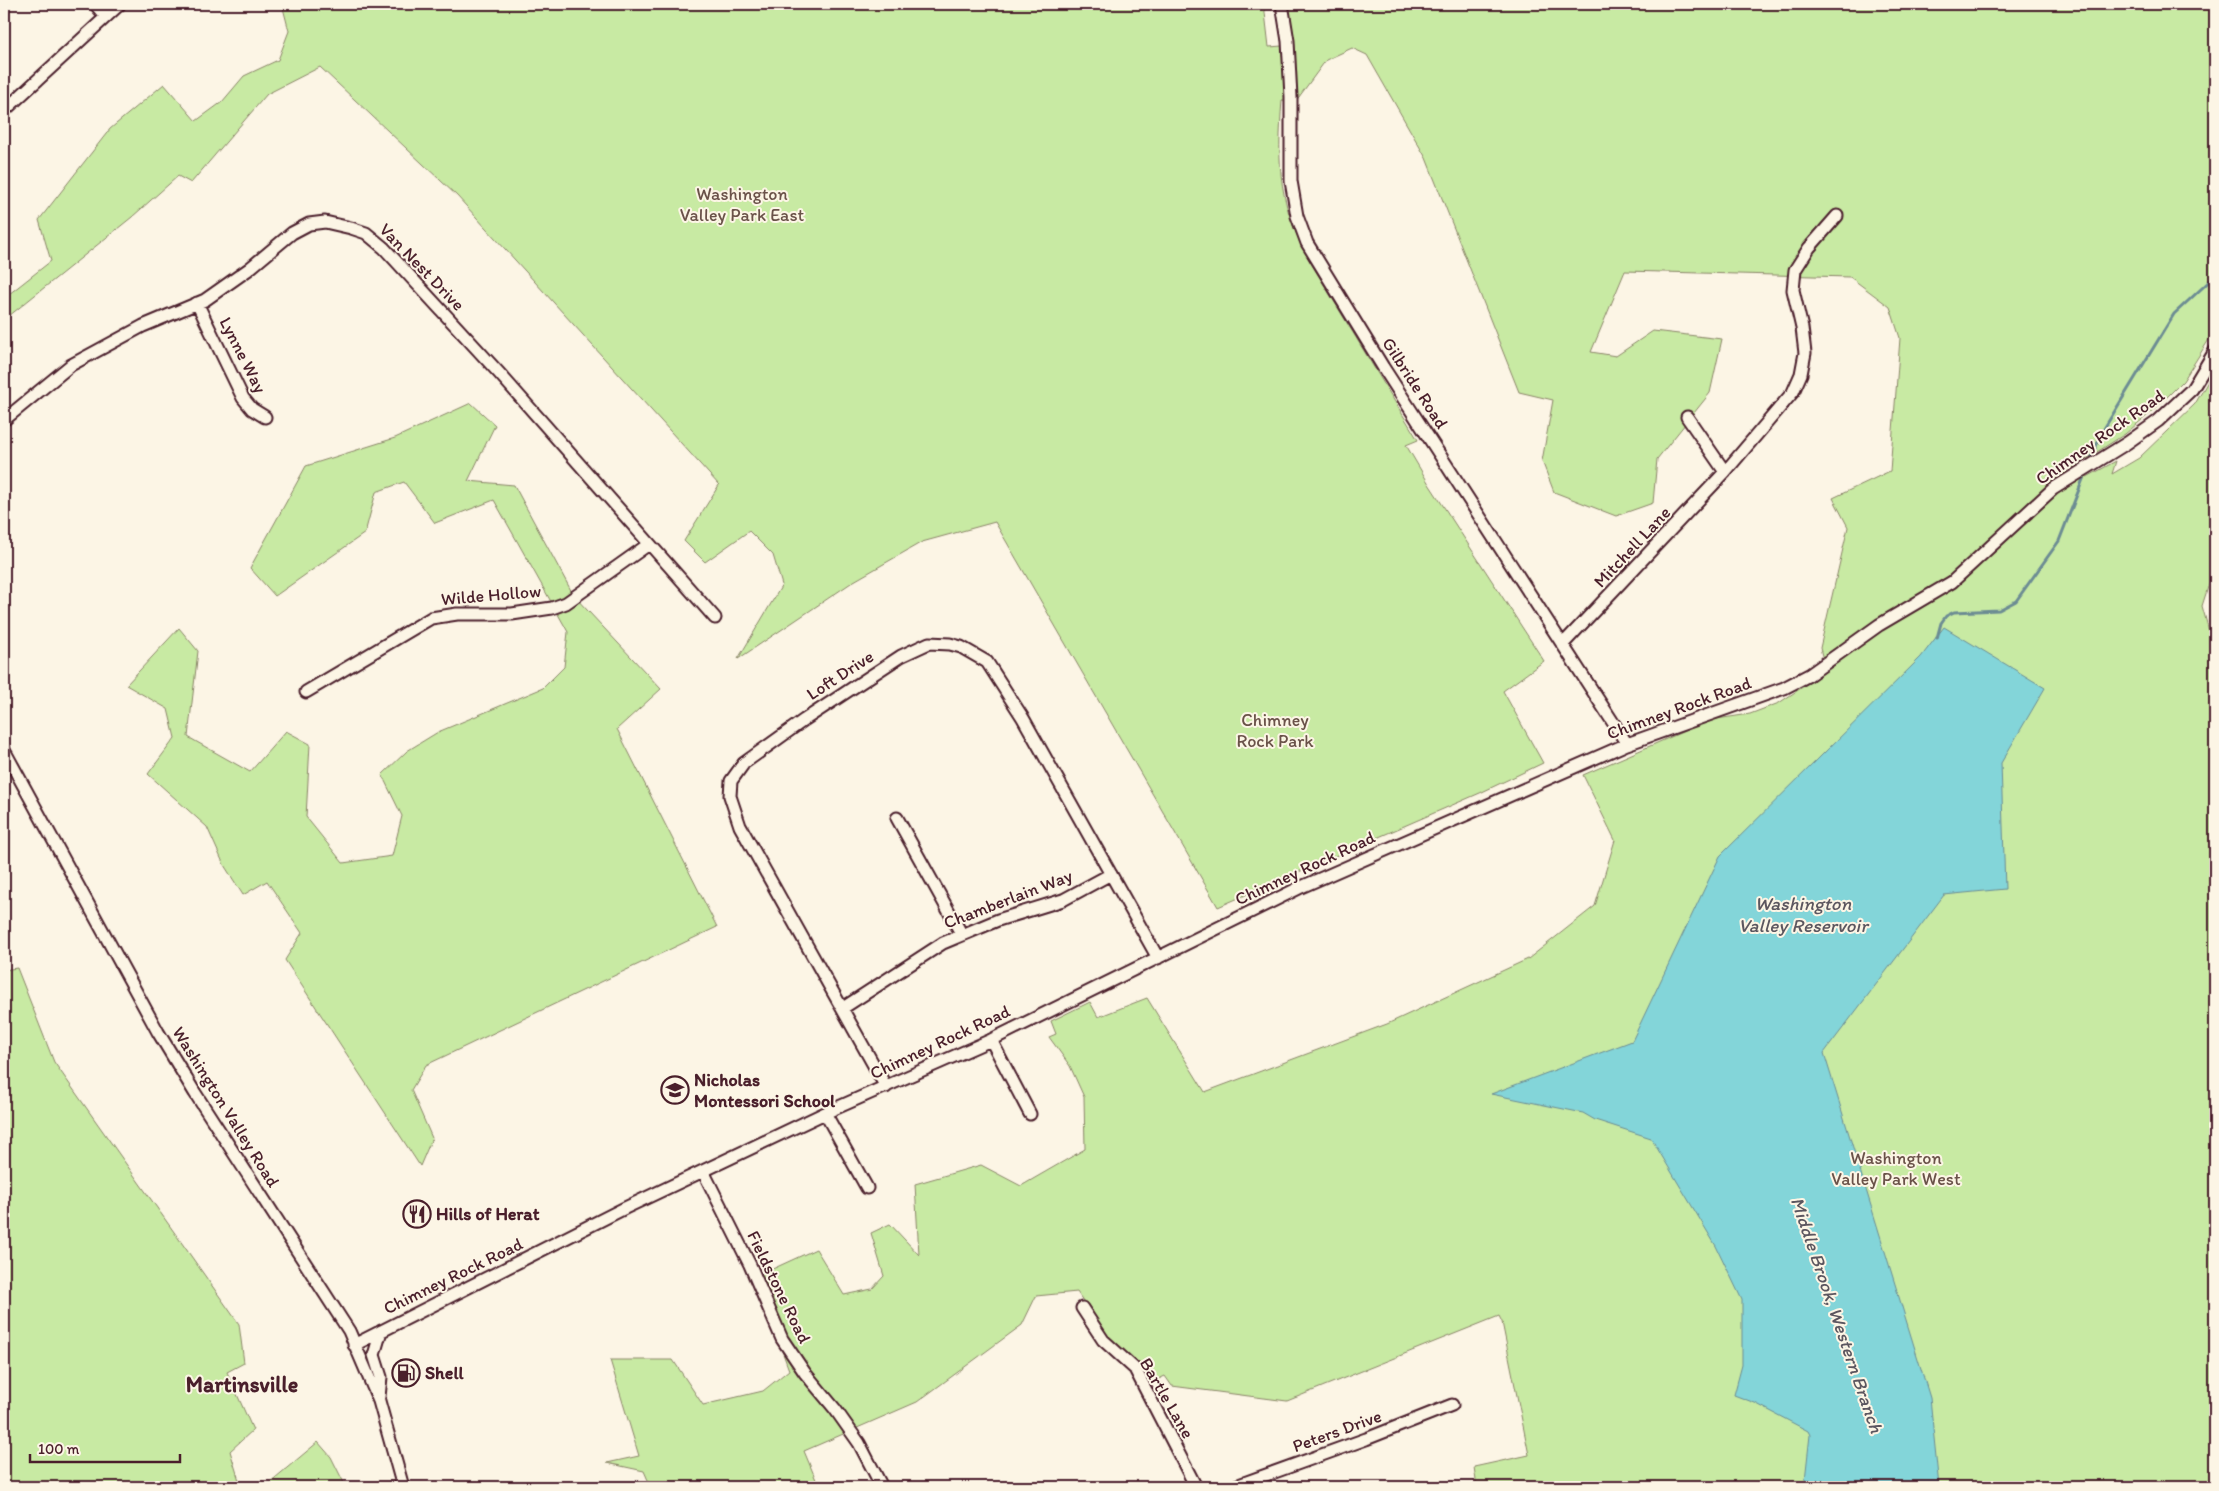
<svg xmlns="http://www.w3.org/2000/svg" width="2219" height="1491" font-family="Itim,sans-serif">
	<rect width="100%" height="100%" fill="#fcf5e5"/>
	<filter id="ink" filterUnits="userSpaceOnUse"><feTurbulence type="fractalNoise" baseFrequency=".02" numOctaves="2"/><feDisplacementMap in="SourceGraphic" scale="10" xChannelSelector="R" yChannelSelector="G"/><feConvolveMatrix kernelMatrix="1 2 1 2 8 2 1 2 1" color-interpolation-filters="sRGB"/></filter>
	<g filter="url(#ink)">
		<path fill="#c8eaa3" stroke="#898467" d="M 282,4 L 1264,4 L 1269,47 L 1282,46 L 1276,4 L 2215,4 L 2215,330 L 2183,381 L 2154,410 L 2125,434 L 2069,470 L 2073,461 L 2060,469 L 2087,477 L 2116,461 L 2112,474 L 2139,458 L 2195,404 L 2215,369 L 2215,565 L 2202,606 L 2215,652 L 2215,1487 L 1477,1487 L 1474,1467 L 1529,1455 L 1502,1322 L 1499,1316 L 1287,1401 L 1172,1386 L 1165,1376 L 1148,1384 L 1111,1342 L 1077,1292 L 1036,1296 L 1022,1325 L 917,1402 L 804,1451 L 819,1487 L 651,1487 L 644,1471 L 607,1463 L 639,1456 L 610,1360 L 673,1360 L 703,1405 L 763,1391 L 789,1370 L 755,1277 L 816,1249 L 844,1295 L 872,1289 L 884,1276 L 871,1233 L 890,1224 L 919,1255 L 915,1184 L 981,1165 L 1021,1186 L 1085,1149 L 1084,1097 L 1070,1066 L 1049,1037 L 1056,1034 L 1051,1021 L 1090,1002 L 1098,1017 L 1147,998 L 1205,1092 L 1387,1024 L 1528,959 L 1595,906 L 1615,840 L 1583,775 L 1710,720 L 1750,714 L 1779,703 L 1826,671 L 1820,648 L 1848,527 L 1833,498 L 1890,471 L 1900,338 L 1890,307 L 1850,277 L 1625,271 L 1591,352 L 1616,356 L 1653,331 L 1722,339 L 1710,393 L 1657,459 L 1653,503 L 1616,516 L 1554,492 L 1542,461 L 1553,400 L 1519,392 L 1426,158 L 1367,55 L 1352,48 L 1326,60 L 1296,101 L 1282,100 C 1277,167 1278,205 1312,265 L 1418,440 L 1406,445 L 1429,484 L 1544,661 L 1503,691 L 1543,763 L 1480,793 L 1218,907 L 995,522 L 922,542 L 854,581 L 738,659 L 782,585 L 773,555 L 749,531 L 705,562 L 684,541 L 719,485 L 457,196 L 320,67 L 267,94 L 191,183 L 178,176 L 132,217 L 4,320 L 4,298 L 51,261 L 39,220 L 110,129 L 164,84 L 196,121 L 222,102 L 244,76 L 278,60 L 289,31 Z
			M 471,403 L 495,425 L 468,481 L 514,485 L 574,596 L 661,689 L 617,729 L 717,927 L 426,1065 L 411,1090 L 432,1138 L 420,1166 L 285,960 L 302,933 L 267,881 L 243,895 L 224,865 L 207,827 L 148,774 L 175,738 L 168,709 L 126,685 L 179,628 L 198,651 L 188,737 L 250,772 L 286,731 L 310,744 L 306,817 L 343,863 L 392,856 L 402,816 L 382,775 L 407,751 L 438,732 L 543,688 L 564,667 L 568,632 L 494,500 L 435,523 L 404,482 L 376,492 L 365,533 L 275,596 L 250,568 L 306,466 L 395,438 Z
			M 17,968 L 54,1062 L 239,1324 L 244,1363 L 227,1372 L 253,1430 L 230,1451 L 241,1487 L 4,1487 L 4,970 Z
			M 318,1442 L 331,1457 L 346,1487 L 271,1487 L 269,1483 Z"/>
		<path fill="#83d5d9" stroke="#6c8c93" d="M 1944,627 L 2045,688 L 2001,763 L 2005,889 L 1944,895 L 1824,1053 L 1930,1398 L 1939,1487 L 1807,1487 L 1805,1480 L 1810,1435 L 1808,1431 L 1755,1403 L 1734,1395 L 1742,1365 L 1742,1300 L 1716,1246 L 1651,1138 L 1595,1120 L 1583,1113 L 1491,1094 L 1632,1041 L 1720,856 L 1921,657 Z"/>
		<g fill="none" stroke-linecap="round" stroke-linejoin="round">
			<path stroke="#6c8c93" stroke-width="3" d="M 927,4 L 940,6 L 946,4
				M 2090,461 L 2102,432 L 2174,314 L 2215,276
				M 1937,638 L 1941,623 L 1946,616 L 1954,612 L 1999,610 L 2016,601 L 2059,541 L 2085,474"/>
			<g stroke="#4a1f2b" stroke-width="15">
				<path id="minor" d="M 95,4 L 106,17
					M 1282,4 L 1288,41 L 1291,97 L 1291,181 L 1297,216 L 1307,243 L 1383,367 L 1627,744
					M 4,111 L 120,4
					M 197,303 L 243,398 L 252,409 L 265,417
					M 1687,417 L 1725,472
					M 4,420 L 71,365 L 143,326 L 205,300 L 249,269 L 292,233 L 309,224 L 325,222 L 351,228 L 366,233 L 384,248 L 499,373 L 715,618
					M 1563,644 L 1725,472 L 1793,392 L 1801,374 L 1805,353 L 1802,328 L 1793,290 L 1795,270 L 1809,248 L 1837,216
					M 306,692 L 431,618 L 457,614 L 512,614 L 552,608 L 566,603 L 649,544
					M 4,750 L 158,1032 L 195,1093 L 349,1331 L 379,1401 L 403,1487
					M 897,818 L 962,935
					M 843,1008 L 943,943 L 998,920 L 1063,900 L 1111,874
					M 991,1040 L 1030,1114
					M 886,1087 L 740,826 L 730,796 L 731,781 L 744,763 L 804,720 L 901,656 L 929,643 L 950,644 L 961,647 L 987,662 L 1023,718 L 1158,958
					M 825,1113 L 867,1188
					M 703,1171 L 750,1265 L 782,1339 L 805,1373 L 835,1409 L 859,1443 L 882,1487
					M 1082,1308 L 1103,1340 L 1135,1369 L 1196,1487
					M 354,1345 L 625,1208 L 825,1113 L 991,1040 L 1299,888 L 1627,744 L 1784,688 L 1809,675 L 1879,625 L 1952,582 L 2053,489 L 2127,443 L 2158,421 L 2192,389 L 2215,351
					M 379,1397 L 381,1377 L 374,1355 L 381,1331
					M 1233,1487 L 1366,1439 L 1452,1405"/>
			</g>
			<use href="#minor" stroke="#fcf5e5" stroke-width="11"/>
		</g>
	</g>
	<defs>
		<g id="school-ring" transform="scale(1.4375)"><circle r="9.5" fill="#fcf5e5" stroke="#4a1f2b" stroke-width="1.5"/><path d="M0-5L7-2L0 1L-7-2ZM-4 1L0 2.5L4 1V4Q0 6-4 4Z" fill="#4a1f2b"/></g>
		<g id="restaurant-ring" transform="scale(1.4375)"><circle r="9.5" fill="#fcf5e5" stroke="#4a1f2b" stroke-width="1.5"/><path d="M-5-6h1v4h1v-4h1v4h1v-4h1v5L-1.5 .5V6h-2V.5L-5-1ZM5-6V6H3V1.5H1.5Q1.5-4 5-6Z" fill="#4a1f2b"/></g>
		<g id="fuel-ring" transform="scale(1.4375)"><circle r="9.5" fill="#fcf5e5" stroke="#4a1f2b" stroke-width="1.5"/><path d="M-5.5-6h7V0h2V4h1.3V-2.5L3-4.5l.8-.8L6-3V5H2.5V1h-1V6h-7ZM-4.2-4.7v3.2H.2V-4.7Z" fill="#4a1f2b"/></g>
	</defs>
	<g fill-rule="evenodd">
		<use href="#school-ring" x="675" y="1090"/>
		<use href="#restaurant-ring" x="417" y="1214"/>
		<use href="#fuel-ring" x="406" y="1373"/>
	</g>
	<g text-anchor="middle" dominant-baseline="central" stroke-width="4" stroke-linejoin="round" paint-order="stroke">
		<g font-size="18" fill="#6a5249" stroke="#fcf5e5">
			<text x="742" y="194">Washington<tspan x="742" dy="21">Valley Park East</tspan></text>
			<text x="1275" y="720">Chimney<tspan x="1275" dy="21">Rock Park</tspan></text>
			<text x="1896" y="1158">Washington<tspan x="1896" dy="21">Valley Park West</tspan></text>
		</g>
		<g font-size="18" fill="#4a1f2b" stroke="#fcf5e5">
			<text transform="translate(422 267) rotate(46)">Van Nest Drive</text>
			<text transform="translate(243 355) rotate(63)">Lynne Way</text>
			<text transform="translate(1415 383) rotate(57)">Gilbride Road</text>
			<text transform="translate(2100 437) rotate(-35)">Chimney Rock Road</text>
			<text transform="translate(1632 547) rotate(-47)">Mitchell Lane</text>
			<text transform="translate(491 595) rotate(-5)">Wilde Hollow</text>
			<text transform="translate(840 675) rotate(-33)">Loft Drive</text>
			<text transform="translate(1679 708) rotate(-20)">Chimney Rock Road</text>
			<text transform="translate(1305 868) rotate(-25)">Chimney Rock Road</text>
			<text transform="translate(1008 899) rotate(-21)">Chamberlain Way</text>
			<text transform="translate(940 1042) rotate(-25)">Chimney Rock Road</text>
			<text transform="translate(226 1107) rotate(58)">Washington Valley Road</text>
			<text transform="translate(453 1276) rotate(-26)">Chimney Rock Road</text>
			<text transform="translate(779 1287) rotate(64)">Fieldstone Road</text>
			<text transform="translate(1167 1398) rotate(60)">Bartle Lane</text>
			<text transform="translate(1337 1431) rotate(-20)">Peters Drive</text>
		</g>
		<g font-size="18" font-weight="bold" fill="#4a1f2b" stroke="#fcf5e5" text-anchor="start">
			<text x="694" y="1080">Nicholas<tspan x="694" dy="21">Montessori School</tspan></text>
			<text x="436" y="1214">Hills of Herat</text>
			<text x="425" y="1373">Shell</text>
		</g>
		<g font-size="19" font-style="italic" fill="#5b565f" stroke="#fcf5e5">
			<text x="1803" y="903">Washington<tspan x="1803" dy="22">Valley Reservoir</tspan></text>
			<text transform="translate(1837 1315) rotate(71)">Middle Brook, Western Branch</text>
		</g>
		<g font-size="22" font-weight="bold" fill="#4a1f2b" stroke="#fcf5e5">
			<text x="242" y="1384">Martinsville</text>
		</g>
	</g>
	<rect width="2219" height="1491" fill="none" stroke="#fcf5e5" stroke-width="20"/>
	<rect x="10" y="10" width="2199" height="1471" fill="none" stroke="#4a1f2b" stroke-width="2" filter="url(#ink)"/>
	<path d="M30 1454v8h150v-8" fill="none" stroke="#4a1f2b" stroke-width="2.5"/>
	<text x="38" y="1454" font-size="15" fill="#4a1f2b" stroke="#fcf5e5" stroke-width="4" paint-order="stroke">100 m</text>
</svg>
